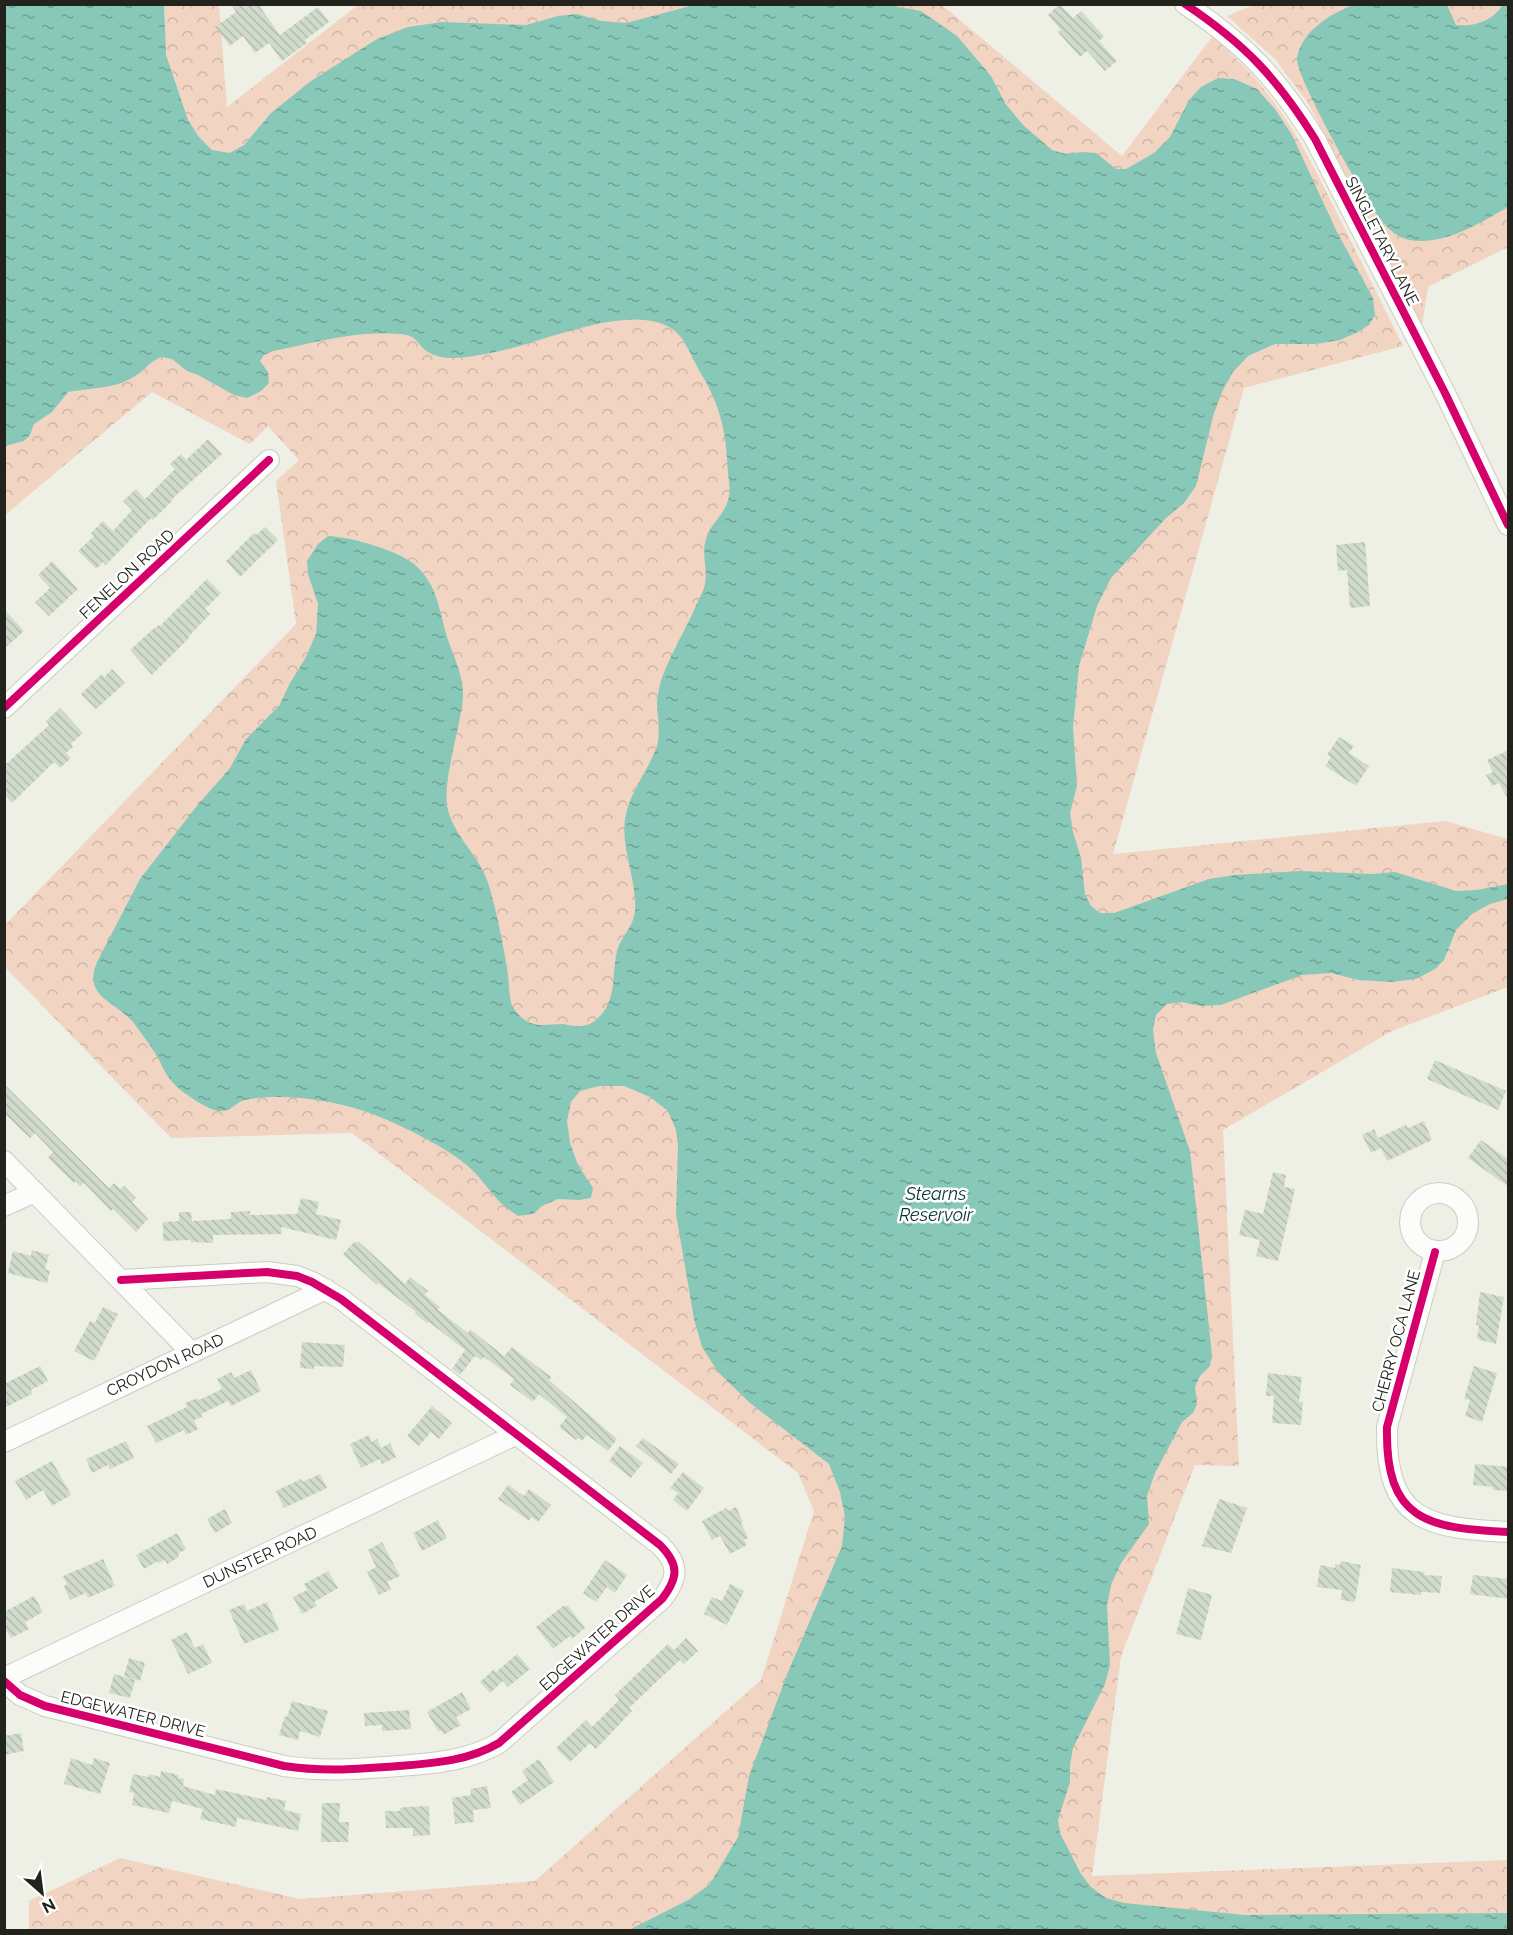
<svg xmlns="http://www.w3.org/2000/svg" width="1513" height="1935" font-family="Raleway,sans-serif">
	<defs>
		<pattern id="park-crowns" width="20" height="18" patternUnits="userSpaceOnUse" patternTransform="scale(1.5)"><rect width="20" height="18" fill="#f2d4c3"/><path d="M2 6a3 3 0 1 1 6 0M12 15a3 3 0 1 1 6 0" fill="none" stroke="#cfb6a7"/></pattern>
		<pattern id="water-ripples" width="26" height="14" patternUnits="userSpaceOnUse" patternTransform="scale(1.5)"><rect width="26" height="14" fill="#88c8b8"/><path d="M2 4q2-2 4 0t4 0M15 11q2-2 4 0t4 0" fill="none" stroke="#6fa295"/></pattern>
		<pattern id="building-back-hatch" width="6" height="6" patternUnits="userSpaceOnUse" patternTransform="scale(1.5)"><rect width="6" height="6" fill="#d0dbcc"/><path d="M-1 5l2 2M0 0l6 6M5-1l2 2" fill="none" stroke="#b2bcaf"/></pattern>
	</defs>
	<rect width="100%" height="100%" fill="#eef0e5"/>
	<path fill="url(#park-crowns)" d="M 1256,4 L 1508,5 L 1508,247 L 1428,287 L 1422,326 L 1308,103 L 1275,59 L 1227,16 Z
		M 5,5 L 219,5 L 227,107 L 358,5 L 942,5 L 1122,156 L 1212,37 C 1278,92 1302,143 1340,219 C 1361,261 1382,304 1403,346 L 1244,388 L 1113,854 L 1445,821 L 1508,839 L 1508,987 L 1392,1031 L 1223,1130 L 1239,1466 L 1195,1465 L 1121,1656 L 1092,1876 L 1508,1860 L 1508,1930 L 29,1930 L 29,1901 L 120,1858 L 300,1899 L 535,1881 L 761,1680 L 814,1511 L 798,1473 L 352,1133 L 171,1138 L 5,967 L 5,925 L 296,624 L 276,481 L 299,460 L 268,426 L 250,444 L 152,392 L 5,515 Z"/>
	<path fill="url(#water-ripples)" d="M 1355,4 L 1447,5 L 1456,25 C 1473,27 1494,21 1502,5 L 1508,5 L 1508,207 C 1480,223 1444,246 1410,240 C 1398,238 1388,229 1381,220 C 1366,203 1294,74 1297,58 C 1302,30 1331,14 1355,4 Z
		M 888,5 L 921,11 L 957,36 L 991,76 L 1005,103 L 1023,125 L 1052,150 L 1066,154 L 1082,152 L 1096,153 L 1116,169 L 1126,169 L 1154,153 L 1170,137 L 1189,100 L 1201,87 L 1218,78 L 1234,79 L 1257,89 L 1275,109 L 1292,135 L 1337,232 L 1373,298 L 1375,315 L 1369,325 L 1358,332 L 1340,340 L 1316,344 L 1275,344 L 1248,356 L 1233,372 L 1222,392 L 1214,413 L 1196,486 L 1184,503 L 1165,519 L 1111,578 L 1097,606 L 1079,666 L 1073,727 L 1077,786 L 1070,813 L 1073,832 L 1081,858 L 1085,894 L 1091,906 L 1100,913 L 1114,913 L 1209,879 L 1234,875 L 1301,871 L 1372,874 L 1395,872 L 1456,891 L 1477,890 L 1508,884 L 1508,899 L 1490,904 L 1472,914 L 1456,930 L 1444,960 L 1435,969 L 1416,979 L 1392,982 L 1358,980 L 1331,973 L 1302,975 L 1221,1005 L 1201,1006 L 1181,1002 L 1167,1004 L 1156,1015 L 1153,1030 L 1156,1053 L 1190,1151 L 1212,1355 L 1210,1366 L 1200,1376 L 1195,1387 L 1197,1404 L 1193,1413 L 1182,1422 L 1155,1473 L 1147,1496 L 1149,1524 L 1121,1563 L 1111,1585 L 1107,1606 L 1110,1665 L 1105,1684 L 1073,1748 L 1070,1765 L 1070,1782 L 1058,1820 L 1060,1833 L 1081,1874 L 1091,1887 L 1106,1898 L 1124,1903 L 1245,1915 L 1508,1913 L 1508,1930 L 629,1930 L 690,1899 L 710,1884 L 738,1837 L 749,1776 L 788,1672 L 842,1546 L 845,1517 L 840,1492 L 829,1464 L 750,1403 L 718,1372 L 702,1347 L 694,1319 L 676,1214 L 678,1145 L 676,1130 L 668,1111 L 650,1097 L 624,1086 L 599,1086 L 580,1091 L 571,1102 L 567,1121 L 570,1143 L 578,1165 L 593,1188 L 591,1198 L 579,1200 L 558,1199 L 542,1206 L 533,1214 L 518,1216 C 511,1211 503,1206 497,1199 C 488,1189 480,1177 470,1168 C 448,1148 403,1126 375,1115 C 340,1101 282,1092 245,1100 C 236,1102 232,1111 221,1111 C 210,1112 187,1095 178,1088 C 168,1079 164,1070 158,1058 C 154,1051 138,1028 132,1021 C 113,1000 83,997 97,962 L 140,879 L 196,807 L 230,768 L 246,739 L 279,706 L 290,683 L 305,659 L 316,634 L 318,604 L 308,574 L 307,561 L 318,544 L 328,536 C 351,537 396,550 414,564 C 420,568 427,579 431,585 C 439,601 442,620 447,637 C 454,658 464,676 463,698 C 460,729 443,779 447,806 C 453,837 481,856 489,886 C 497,913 504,947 508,975 C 509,983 509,994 511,1002 C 512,1007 517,1013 521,1017 C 535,1029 547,1024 563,1024 C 569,1025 575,1027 581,1026 C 587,1026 594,1022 597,1019 C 618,1000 611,976 617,951 C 621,936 634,927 635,910 C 637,873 615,840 629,804 C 636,784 650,766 657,746 C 661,732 657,716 657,701 C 658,692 660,683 663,675 C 673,649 688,626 698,601 C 701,595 704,590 705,584 C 708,569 701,554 706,539 C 710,524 725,514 728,500 C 731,492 729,482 728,473 C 726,431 721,406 699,370 C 692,358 686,340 675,331 C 634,298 538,345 491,353 C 473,356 445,363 428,352 C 416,344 418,335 399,334 C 357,330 314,343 273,351 L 264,355 L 260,361 L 268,372 L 269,383 L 261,391 L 247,398 L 234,395 L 198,375 L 187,371 L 172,359 L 161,357 C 148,362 143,373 130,379 C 112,389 88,388 68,392 L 52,412 L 34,424 L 30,435 L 24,441 L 5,446 L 5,5 L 164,5 L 166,55 L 188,120 L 199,137 L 212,150 L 230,153 L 244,145 L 271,113 L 311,81 L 377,39 L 408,27 L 442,22 L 526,25 L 558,16 L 577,14 L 601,21 L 626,23 L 698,4 Z"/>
	<path fill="url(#building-back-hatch)" d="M 231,4 L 258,4 L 280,35 L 318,7 L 329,22 L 305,40 L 307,43 L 282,61 L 269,43 L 255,53 L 243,36 L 230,46 L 215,27 L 236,12 Z
		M 1059,4 L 1073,18 L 1081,11 L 1104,36 L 1099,41 L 1117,61 L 1105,71 L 1087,51 L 1080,57 L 1058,32 L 1061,30 L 1048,15 Z
		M 208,439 L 222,454 L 172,499 L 173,500 L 153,520 L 151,518 L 106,565 L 103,562 L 96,569 L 78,551 L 94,536 L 91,533 L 103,521 L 113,531 L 132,510 L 123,501 L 136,489 L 145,499 L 175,469 L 170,464 L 181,454 L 186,460 Z
		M 265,527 L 278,540 L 240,577 L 226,561 L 254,533 L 256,535 Z
		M 1365,542 L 1370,606 L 1350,608 L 1347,570 L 1338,571 L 1336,545 Z
		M 52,561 L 78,589 L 49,616 L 35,602 L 50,588 L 38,575 Z
		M 207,579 L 221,593 L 205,609 L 210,614 L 188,637 L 189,638 L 152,675 L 130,650 L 152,630 L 159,625 L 160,626 Z
		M 4,609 L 24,631 L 4,649 Z
		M 112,669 L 125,683 L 96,709 L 81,694 L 102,674 L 104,677 Z
		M 60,708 L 83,733 L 71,744 L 73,747 L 66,753 L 71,758 L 60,768 L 54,762 L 12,803 L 4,794 L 4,766 L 49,725 L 46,721 Z
		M 1339,737 L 1354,746 L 1349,753 L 1369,766 L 1356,786 L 1325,766 L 1331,757 L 1327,755 Z
		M 1509,750 L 1509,801 L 1499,783 L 1492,786 L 1486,775 L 1493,772 L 1487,760 Z
		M 1435,1060 L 1506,1091 L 1498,1110 L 1427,1079 Z
		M 4,1084 L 109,1188 L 114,1183 L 120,1189 L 124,1186 L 136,1198 L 132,1202 L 148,1219 L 136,1232 L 113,1209 L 111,1211 L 84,1183 L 80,1186 L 75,1181 L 74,1183 L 48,1158 L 53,1152 L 35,1133 L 30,1138 L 4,1113 Z
		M 1424,1121 L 1432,1140 L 1387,1161 L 1381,1148 L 1371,1153 L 1362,1135 L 1374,1129 L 1378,1138 L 1406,1125 L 1408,1128 Z
		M 1481,1140 L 1509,1160 L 1509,1187 L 1468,1158 Z
		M 1273,1172 L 1286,1175 L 1284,1187 L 1295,1189 L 1278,1261 L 1256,1256 L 1260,1240 L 1239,1235 L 1245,1210 L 1263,1214 Z
		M 301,1198 L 319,1202 L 316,1214 L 341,1220 L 336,1240 L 281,1227 L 282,1234 L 213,1235 L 213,1243 L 191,1242 L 191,1240 L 163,1241 L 163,1222 L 179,1221 L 179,1212 L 191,1212 L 192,1221 L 231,1219 L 231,1212 L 250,1211 L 250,1215 L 297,1214 Z
		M 354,1242 L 359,1242 L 405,1284 L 410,1277 L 428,1291 L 425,1295 L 440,1307 L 438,1310 L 468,1333 L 470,1329 L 504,1356 L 512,1347 L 551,1377 L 549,1380 L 617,1439 L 608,1451 L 587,1435 L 582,1441 L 578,1438 L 576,1440 L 559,1427 L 567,1417 L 539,1394 L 533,1402 L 510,1385 L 514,1379 L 484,1357 L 481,1360 L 475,1356 L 460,1375 L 452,1369 L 465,1350 L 429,1322 L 427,1323 L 415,1314 L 416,1312 L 378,1283 L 377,1285 L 343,1254 Z
		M 32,1250 L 49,1255 L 45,1269 L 50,1271 L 47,1283 L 8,1273 L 13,1251 L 31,1256 Z
		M 1480,1292 L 1504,1297 L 1496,1344 L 1477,1339 L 1479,1325 L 1476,1325 Z
		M 103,1307 L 118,1314 L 94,1361 L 74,1351 L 90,1321 L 95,1323 Z
		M 302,1342 L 345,1345 L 343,1367 L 314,1366 L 314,1369 L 300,1368 Z
		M 40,1366 L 48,1381 L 31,1390 L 32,1394 L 4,1408 L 4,1384 Z
		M 1474,1366 L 1497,1373 L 1482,1422 L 1465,1416 L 1470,1400 L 1464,1399 Z
		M 251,1370 L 261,1391 L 231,1406 L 228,1401 L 201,1414 L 202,1417 L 194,1420 L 198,1429 L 186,1435 L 184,1430 L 156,1443 L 147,1426 L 187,1407 L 185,1403 L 198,1398 L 199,1400 L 222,1389 L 217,1379 L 231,1372 L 234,1378 Z
		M 1268,1373 L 1302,1377 L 1299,1402 L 1303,1402 L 1301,1425 L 1272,1423 L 1274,1396 L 1266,1396 Z
		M 432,1406 L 452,1423 L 439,1439 L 431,1432 L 419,1446 L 407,1436 Z
		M 369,1435 L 371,1442 L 377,1439 L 381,1448 L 390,1443 L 396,1457 L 382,1464 L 380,1459 L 361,1468 L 350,1444 Z
		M 643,1438 L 679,1464 L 671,1474 L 636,1446 Z
		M 126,1441 L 134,1458 L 110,1469 L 108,1465 L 92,1473 L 86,1459 Z
		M 620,1446 L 643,1463 L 631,1478 L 609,1461 Z
		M 52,1461 L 71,1495 L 52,1506 L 43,1490 L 26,1500 L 15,1481 Z
		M 1475,1464 L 1509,1467 L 1509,1491 L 1493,1490 L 1493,1487 L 1473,1485 Z
		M 683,1472 L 704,1488 L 687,1511 L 673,1500 L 678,1493 L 670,1488 Z
		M 320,1474 L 327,1488 L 284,1508 L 276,1491 L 301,1479 L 303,1482 Z
		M 508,1485 L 524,1496 L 529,1489 L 551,1505 L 538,1522 L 531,1517 L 529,1521 L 498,1499 Z
		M 1219,1499 L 1247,1508 L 1231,1553 L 1202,1546 Z
		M 736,1507 L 743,1522 L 741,1523 L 748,1538 L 744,1540 L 747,1545 L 730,1554 L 720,1536 L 712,1540 L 702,1521 L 726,1508 L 728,1511 Z
		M 225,1509 L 232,1523 L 215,1533 L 207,1519 Z
		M 438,1520 L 447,1538 L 422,1551 L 413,1533 Z
		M 177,1533 L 186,1549 L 178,1554 L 179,1557 L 167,1564 L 165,1560 L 159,1563 L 158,1561 L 144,1569 L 136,1555 Z
		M 382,1542 L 400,1576 L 387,1582 L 391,1589 L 379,1595 L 367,1572 L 376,1567 L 368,1550 Z
		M 103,1559 L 115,1586 L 88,1598 L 86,1593 L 70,1600 L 64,1586 L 67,1584 L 63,1576 Z
		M 605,1560 L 627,1575 L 615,1593 L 607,1587 L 596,1602 L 583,1593 Z
		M 1341,1561 L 1361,1565 L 1355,1602 L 1341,1600 L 1342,1590 L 1317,1587 L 1320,1565 L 1335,1568 L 1335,1564 L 1340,1565 Z
		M 1392,1568 L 1425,1572 L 1424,1575 L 1442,1576 L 1440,1593 L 1421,1592 L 1421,1595 L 1390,1592 Z
		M 328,1571 L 338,1588 L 314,1602 L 317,1606 L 302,1614 L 293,1597 L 307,1590 L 304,1584 Z
		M 1473,1575 L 1509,1579 L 1509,1599 L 1470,1594 Z
		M 730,1584 L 744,1591 L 727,1625 L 704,1614 L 712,1597 L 722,1601 Z
		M 1188,1588 L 1212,1595 L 1201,1640 L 1176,1634 Z
		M 34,1596 L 43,1612 L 25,1622 L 29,1629 L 11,1638 L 4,1627 L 4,1612 Z
		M 267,1602 L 279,1630 L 244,1644 L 229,1610 L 244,1604 L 247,1611 Z
		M 563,1606 L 568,1606 L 585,1628 L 572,1639 L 570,1636 L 553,1649 L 536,1627 Z
		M 187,1632 L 195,1648 L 203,1644 L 212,1663 L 188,1674 L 171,1640 Z
		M 686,1638 L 698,1651 L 684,1664 L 680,1660 L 651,1687 L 629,1708 L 632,1711 L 596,1749 L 590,1743 L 570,1762 L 556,1748 L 586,1720 L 592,1727 L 619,1700 L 615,1695 L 668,1644 L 674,1650 Z
		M 517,1654 L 530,1669 L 508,1687 L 503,1681 L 490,1693 L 480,1682 L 494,1669 L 496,1672 Z
		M 129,1658 L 145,1663 L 140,1681 L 124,1676 Z
		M 114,1674 L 135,1680 L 130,1698 L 109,1693 Z
		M 462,1692 L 471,1709 L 456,1717 L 461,1725 L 443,1735 L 443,1731 L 438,1731 L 427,1712 Z
		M 292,1701 L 328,1711 L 320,1737 L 300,1731 L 298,1740 L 279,1735 L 285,1716 L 287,1717 Z
		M 409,1710 L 411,1729 L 382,1731 L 382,1725 L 365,1726 L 364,1713 Z
		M 21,1733 L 24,1751 L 4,1755 L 4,1736 Z
		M 71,1758 L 92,1765 L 94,1758 L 110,1763 L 100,1794 L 64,1784 Z
		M 539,1759 L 554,1782 L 520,1805 L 511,1792 L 528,1780 L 522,1771 Z
		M 161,1771 L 179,1775 L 178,1778 L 184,1779 L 183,1786 L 215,1795 L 216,1789 L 266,1800 L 267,1797 L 286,1801 L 284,1810 L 301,1814 L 298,1831 L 237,1818 L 236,1827 L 200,1819 L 203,1809 L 172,1801 L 169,1813 L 132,1805 L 134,1793 L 129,1792 L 133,1774 L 149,1777 L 149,1774 L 160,1777 Z
		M 487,1786 L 491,1808 L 473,1810 L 474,1822 L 455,1824 L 452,1798 L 471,1795 L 470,1789 Z
		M 322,1803 L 340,1803 L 339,1822 L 349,1822 L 348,1842 L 321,1842 Z
		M 429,1806 L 430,1835 L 413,1836 L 413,1828 L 386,1828 L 385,1811 L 400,1811 L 400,1808 L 406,1807 Z"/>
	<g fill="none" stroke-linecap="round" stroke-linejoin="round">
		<g stroke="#cbccc4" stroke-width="22">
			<path id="minor" d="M 1185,4 C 1245,44 1277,78 1315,139 L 1445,393 L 1508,525
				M 4,708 L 269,460
				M 4,1161 L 192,1353
				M1410 1222a29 29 0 1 1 58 0a29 29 0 1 1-58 0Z
				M 4,1206 L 35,1192
				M 1435,1252 L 1387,1427 C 1385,1521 1427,1528 1508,1532
				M 4,1442 L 326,1289
				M 4,1678 L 515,1435
				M 4,1681 L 20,1695 L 45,1706 L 284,1766 C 323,1772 361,1769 400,1766 C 435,1763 468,1761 499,1743 L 662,1599 C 678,1578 680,1565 660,1545 L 341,1299 L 312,1282 L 297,1276 L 267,1272 L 121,1280"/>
		</g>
		<use href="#minor" stroke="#fcfdfb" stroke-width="20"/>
		<g stroke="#fff" stroke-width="11">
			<path id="cycleway" d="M 1185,4 C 1245,44 1277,78 1315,139 L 1445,393 L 1508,525
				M 4,708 L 269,460
				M 1435,1252 L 1387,1427 C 1385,1521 1427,1528 1508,1532
				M 4,1681 L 20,1695 L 45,1706 L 284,1766 C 323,1772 361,1769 400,1766 C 435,1763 468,1761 499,1743 L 662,1599 C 678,1578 680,1565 660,1545 L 341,1299 L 312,1282 L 297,1276 L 267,1272 L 121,1280"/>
		</g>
		<use href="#cycleway" stroke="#d6006c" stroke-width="8"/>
	</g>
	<g text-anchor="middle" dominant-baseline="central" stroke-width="5" stroke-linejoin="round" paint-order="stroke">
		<g font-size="16" fill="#22231c" stroke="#fff">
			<text transform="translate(1382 241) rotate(63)">SINGLETARY LANE</text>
			<text transform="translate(127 574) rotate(-43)">FENELON ROAD</text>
			<text transform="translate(1396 1341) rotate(-75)">CHERRY OCA LANE</text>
			<text transform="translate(165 1365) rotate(-25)">CROYDON ROAD</text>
			<text transform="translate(260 1557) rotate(-25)">DUNSTER ROAD</text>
			<text transform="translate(597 1638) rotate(-42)">EDGEWATER DRIVE</text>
			<text transform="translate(133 1714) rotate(14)">EDGEWATER DRIVE</text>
		</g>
		<g font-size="18" font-style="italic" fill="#09352d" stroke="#fff">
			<text x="936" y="1193">Stearns<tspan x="936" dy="21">Reservoir</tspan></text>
		</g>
	</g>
	<rect width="1513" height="1935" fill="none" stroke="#22231c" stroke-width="12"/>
	<g transform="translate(42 1893) rotate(152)" stroke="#ffffff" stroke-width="4.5" paint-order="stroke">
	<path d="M0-4.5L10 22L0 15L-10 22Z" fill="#22231c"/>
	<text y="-9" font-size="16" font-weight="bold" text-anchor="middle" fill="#22231c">N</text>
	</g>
</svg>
